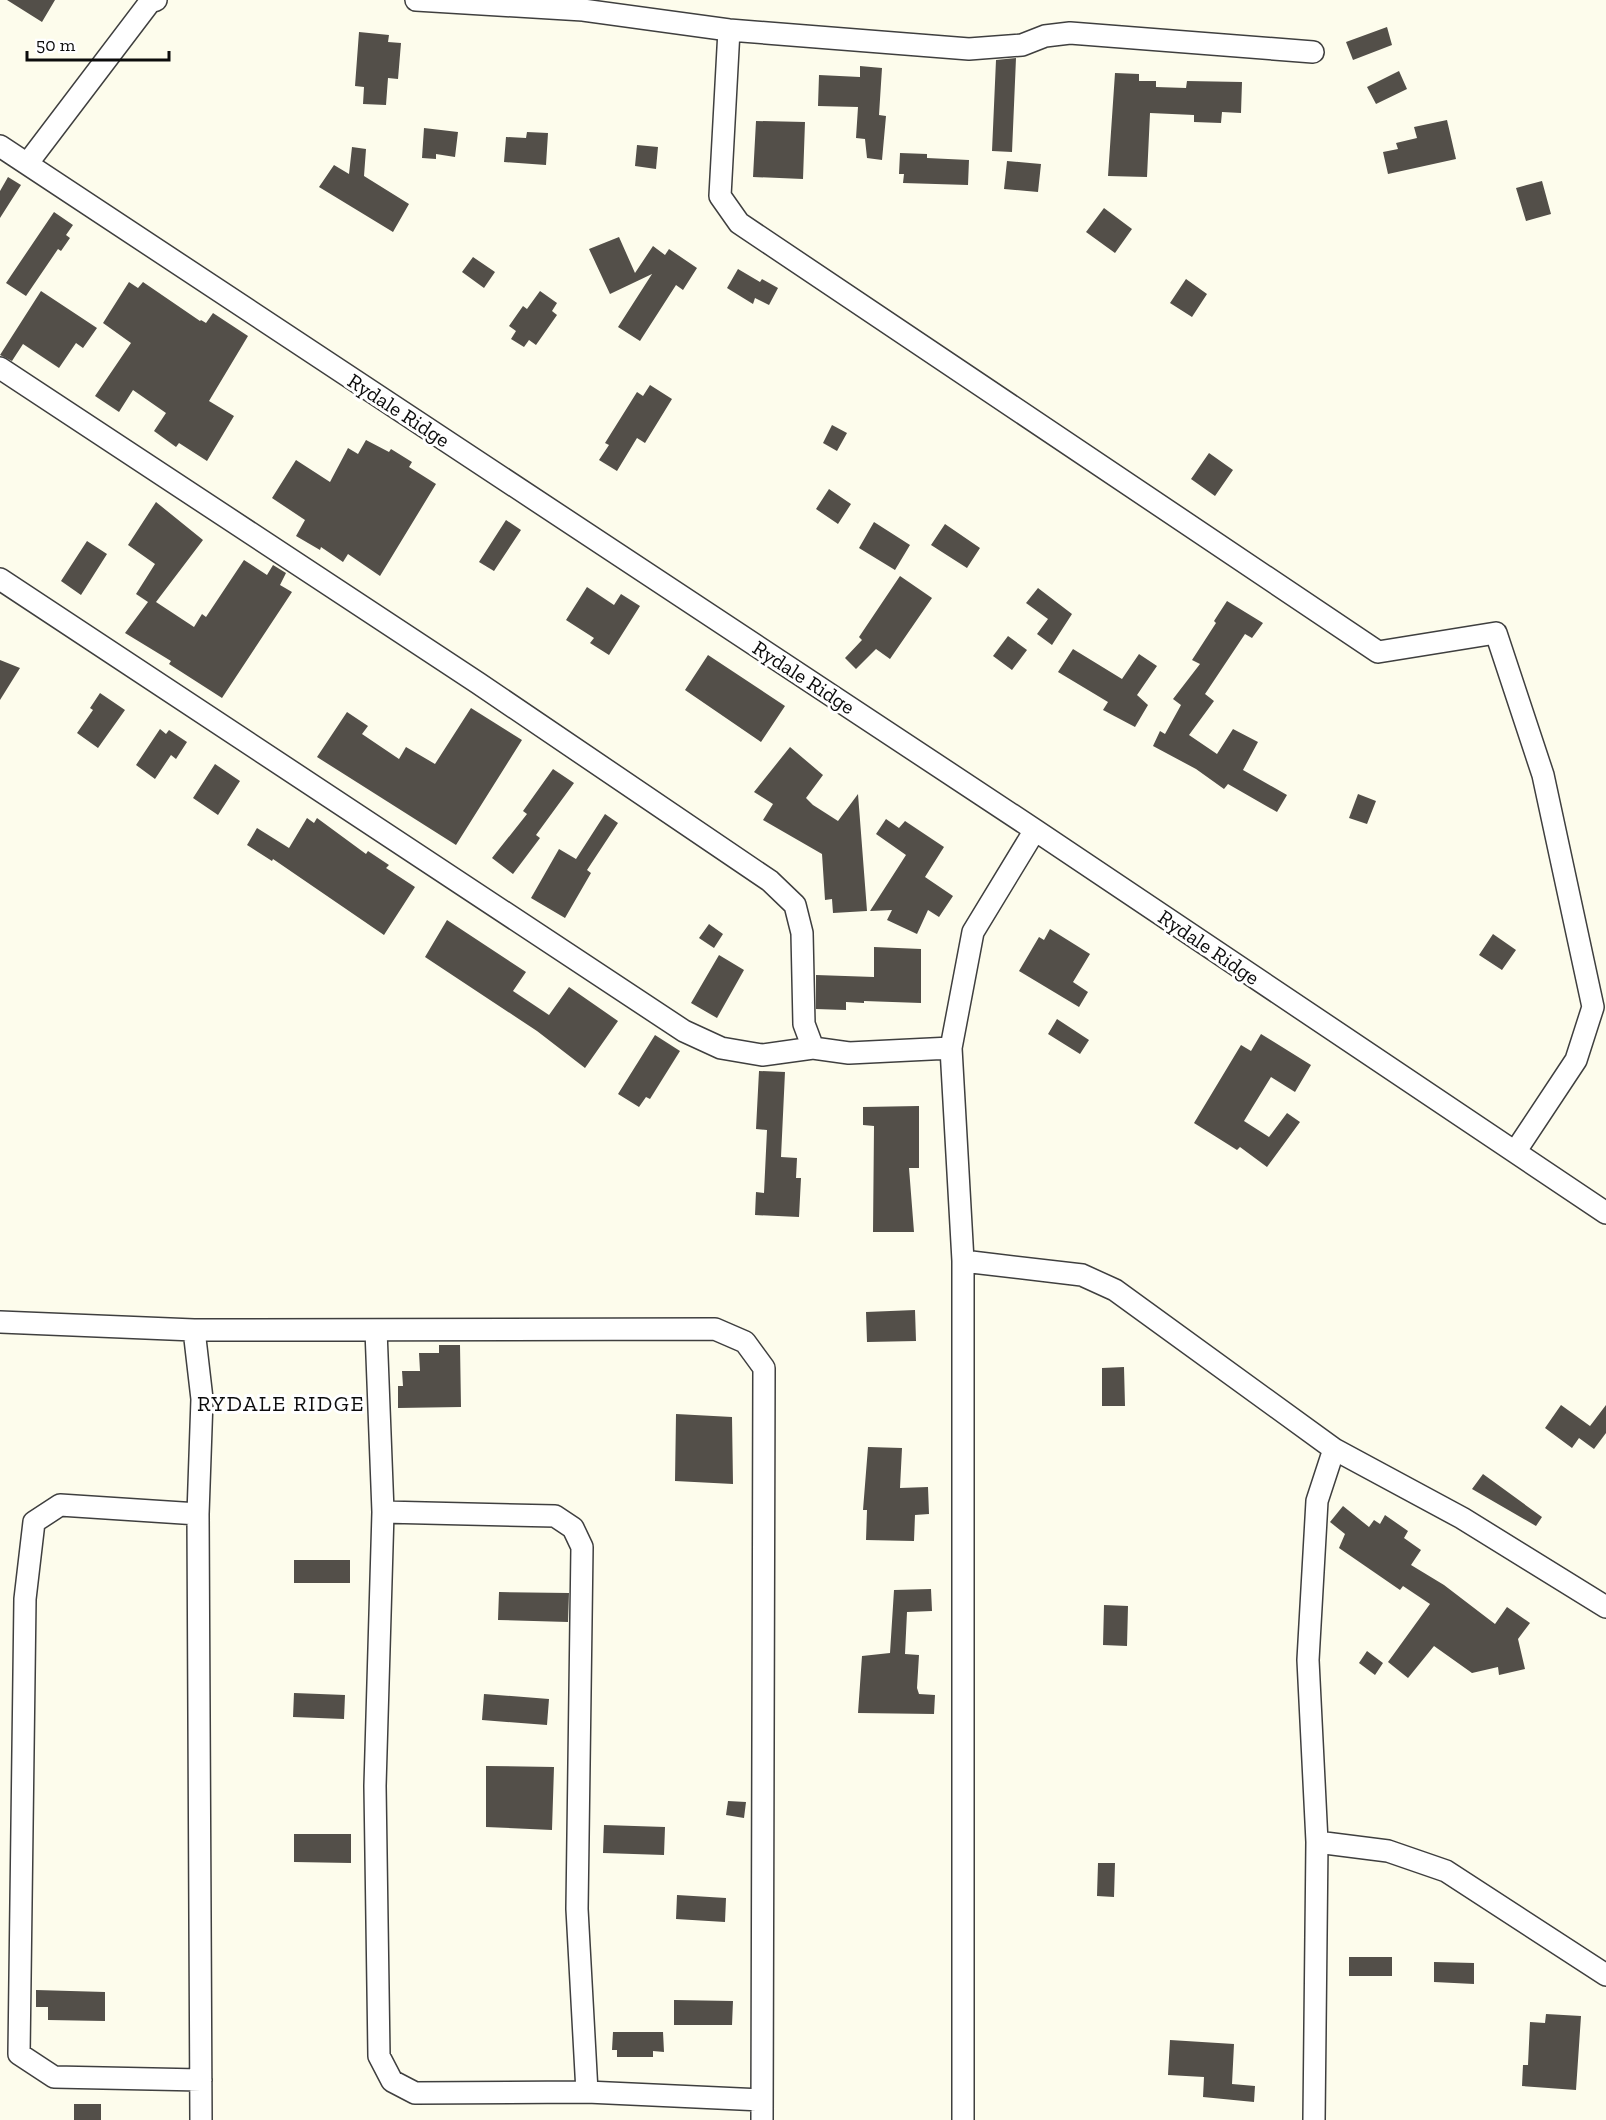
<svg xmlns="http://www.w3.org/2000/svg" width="1606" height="2120" font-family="'Zilla Slab',serif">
	<rect width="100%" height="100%" fill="#fdfcec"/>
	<path fill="#534f49" d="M 7,0 L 55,0 L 42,22 Z
		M 1387,27 L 1392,45 L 1353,60 L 1346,42 Z
		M 359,32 L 389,35 L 388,42 L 401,43 L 398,79 L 388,78 L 386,105 L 363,104 L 364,87 L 355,86 Z
		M 1016,58 L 1012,152 L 992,151 L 996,60 Z
		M 860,66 L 882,68 L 879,115 L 886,116 L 882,160 L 867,158 L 865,139 L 856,138 L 858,107 L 818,106 L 819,75 L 860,77 Z
		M 1399,71 L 1407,89 L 1376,104 L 1367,87 Z
		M 1115,73 L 1139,74 L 1139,81 L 1156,81 L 1156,87 L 1186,88 L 1187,81 L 1242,82 L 1241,113 L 1222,112 L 1221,123 L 1194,122 L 1194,115 L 1150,113 L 1147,177 L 1108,176 Z
		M 1447,120 L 1456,159 L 1388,174 L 1383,152 L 1398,149 L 1396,143 L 1417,138 L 1414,127 Z
		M 756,121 L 805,122 L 803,179 L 753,177 Z
		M 424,128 L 458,132 L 455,157 L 436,154 L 436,159 L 422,158 Z
		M 527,132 L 548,133 L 546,165 L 504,162 L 506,137 L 526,138 Z
		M 637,145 L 658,147 L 656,169 L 635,166 Z
		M 352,147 L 366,149 L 364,176 L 409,204 L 393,232 L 319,187 L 334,165 L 349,174 Z
		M 900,153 L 927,154 L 927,158 L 969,160 L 968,185 L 903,183 L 904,174 L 899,174 Z
		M 1007,161 L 1041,164 L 1038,192 L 1004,189 Z
		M 8,177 L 21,185 L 0,218 L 0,191 Z
		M 1542,181 L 1551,214 L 1526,221 L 1516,188 Z
		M 1104,208 L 1132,229 L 1115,253 L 1086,232 Z
		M 54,212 L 73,225 L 66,235 L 70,238 L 61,251 L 58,249 L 26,296 L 6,283 Z
		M 619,237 L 635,273 L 653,246 L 665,255 L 669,249 L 697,268 L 683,290 L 676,285 L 640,341 L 618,327 L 652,274 L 610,294 L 589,249 Z
		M 473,257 L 495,272 L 484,288 L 462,272 Z
		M 738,269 L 760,282 L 762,279 L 778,288 L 769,305 L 755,298 L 753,304 L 727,288 Z
		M 1186,279 L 1207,294 L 1192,317 L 1170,303 Z
		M 129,282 L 138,288 L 143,282 L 200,321 L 201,320 L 206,323 L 213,313 L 248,336 L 209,401 L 234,416 L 207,461 L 179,443 L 176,447 L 154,431 L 166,413 L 133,390 L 119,412 L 95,396 L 131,343 L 103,323 Z
		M 41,291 L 97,328 L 83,348 L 76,343 L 59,368 L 23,344 L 12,361 L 0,355 Z
		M 540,291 L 557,303 L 552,311 L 557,315 L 536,345 L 529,340 L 524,347 L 511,339 L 516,331 L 509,326 L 523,306 L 527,309 Z
		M 650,385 L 672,399 L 645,443 L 637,438 L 617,471 L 599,460 L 609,445 L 605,443 L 637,392 L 643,396 Z
		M 832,425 L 847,433 L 837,451 L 823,443 Z
		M 366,440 L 389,452 L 391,449 L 412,462 L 409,467 L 436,484 L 380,576 L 348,554 L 343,562 L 321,547 L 320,550 L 296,536 L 305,520 L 272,498 L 296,460 L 330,482 L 348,448 L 358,454 Z
		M 1209,453 L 1233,470 L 1215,496 L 1191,479 Z
		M 829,489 L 851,504 L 838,524 L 816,509 Z
		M 156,502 L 203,540 L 156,602 L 194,627 L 202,614 L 206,617 L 244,560 L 267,575 L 273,565 L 286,573 L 280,585 L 292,592 L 222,698 L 169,664 L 171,661 L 125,633 L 148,602 L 136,594 L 155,564 L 128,545 Z
		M 506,520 L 521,530 L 494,571 L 479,562 Z
		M 874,522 L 910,545 L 895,570 L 859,548 Z
		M 945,524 L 980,548 L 967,568 L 931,545 Z
		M 87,541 L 107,554 L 81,595 L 61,581 Z
		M 900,576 L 932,598 L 890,659 L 876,649 L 856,669 L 845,658 L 862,640 L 859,637 Z
		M 587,587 L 614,605 L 621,594 L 640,606 L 609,655 L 590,643 L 594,638 L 566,620 Z
		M 1038,588 L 1072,614 L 1052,645 L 1037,634 L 1048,619 L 1026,603 Z
		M 1227,601 L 1263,623 L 1252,638 L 1245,634 L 1205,694 L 1214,701 L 1189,735 L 1217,754 L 1233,729 L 1258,742 L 1243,770 L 1287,795 L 1277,812 L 1228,784 L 1224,789 L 1196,769 L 1153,746 L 1160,731 L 1165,734 L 1181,705 L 1173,699 L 1200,664 L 1192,660 L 1216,623 L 1214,621 Z
		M 1008,636 L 1027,650 L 1012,670 L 993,656 Z
		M 1073,649 L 1122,679 L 1139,654 L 1157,666 L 1137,695 L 1148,705 L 1135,727 L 1103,710 L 1108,702 L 1058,672 Z
		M 708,655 L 785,706 L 761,742 L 685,690 Z
		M 0,660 L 20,668 L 0,700 Z
		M 100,693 L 125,710 L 98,748 L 77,733 L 93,710 L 90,708 Z
		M 471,708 L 522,740 L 456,845 L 317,757 L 347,712 L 368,726 L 362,734 L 399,759 L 406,747 L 435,764 Z
		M 160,729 L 166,734 L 169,730 L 187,742 L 176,759 L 171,755 L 155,779 L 136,765 Z
		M 790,747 L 823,775 L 806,798 L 813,805 L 838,821 L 858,794 L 867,911 L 833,913 L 832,899 L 825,900 L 822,854 L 763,820 L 773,804 L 754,792 Z
		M 215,764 L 240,781 L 218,815 L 193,798 Z
		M 553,769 L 574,783 L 536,835 L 540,838 L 513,874 L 492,858 L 527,814 L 523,811 Z
		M 1358,794 L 1376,801 L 1367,824 L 1349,818 Z
		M 605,814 L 618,823 L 587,870 L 591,873 L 565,918 L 531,898 L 559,849 L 576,859 Z
		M 307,818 L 314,823 L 317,818 L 366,854 L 368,851 L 389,865 L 386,868 L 415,887 L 384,935 L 273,859 L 272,861 L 247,845 L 257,828 L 289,848 Z
		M 886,819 L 899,828 L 905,821 L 944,847 L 925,877 L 953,896 L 939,917 L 928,910 L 917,934 L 887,920 L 892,910 L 870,911 L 906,855 L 876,834 Z
		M 447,920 L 526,972 L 513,991 L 549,1015 L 569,987 L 618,1021 L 585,1068 L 537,1031 L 425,957 Z
		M 709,924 L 723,934 L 714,948 L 699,938 Z
		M 1050,929 L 1090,954 L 1073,982 L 1088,992 L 1079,1007 L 1019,971 L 1039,937 L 1044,940 Z
		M 1493,934 L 1516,950 L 1502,970 L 1479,955 Z
		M 874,947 L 921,949 L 921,1003 L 864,1001 L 864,1003 L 846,1002 L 846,1010 L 816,1009 L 816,975 L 874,977 Z
		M 719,955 L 744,970 L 717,1018 L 691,1003 Z
		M 1057,1019 L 1089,1040 L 1080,1054 L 1048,1034 Z
		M 1261,1034 L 1311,1065 L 1295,1092 L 1271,1077 L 1244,1121 L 1269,1137 L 1287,1113 L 1300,1122 L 1267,1167 L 1240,1147 L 1237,1150 L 1194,1123 L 1241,1045 L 1251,1051 Z
		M 655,1035 L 680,1051 L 650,1099 L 646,1097 L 639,1107 L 618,1094 Z
		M 759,1071 L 785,1072 L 781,1157 L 797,1158 L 796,1178 L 801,1178 L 799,1217 L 755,1215 L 756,1192 L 764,1193 L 767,1130 L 756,1129 Z
		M 919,1106 L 919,1168 L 909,1168 L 914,1232 L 873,1232 L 874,1126 L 863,1125 L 863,1107 Z
		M 915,1310 L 916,1341 L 867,1342 L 866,1312 Z
		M 439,1345 L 460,1345 L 461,1407 L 398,1408 L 398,1386 L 403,1386 L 402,1371 L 420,1371 L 419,1353 L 439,1353 Z
		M 1124,1367 L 1125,1406 L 1102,1406 L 1102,1368 Z
		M 1561,1405 L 1590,1426 L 1606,1405 L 1606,1433 L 1594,1449 L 1579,1438 L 1572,1448 L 1545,1428 Z
		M 676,1414 L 732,1417 L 733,1484 L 675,1481 Z
		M 868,1447 L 902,1448 L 900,1488 L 928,1487 L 929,1514 L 915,1515 L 914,1541 L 866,1540 L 867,1510 L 863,1510 Z
		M 1483,1474 L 1542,1517 L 1536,1526 L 1472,1489 Z
		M 1343,1506 L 1369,1527 L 1374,1520 L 1380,1524 L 1385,1515 L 1408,1531 L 1404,1538 L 1421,1550 L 1411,1565 L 1444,1585 L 1495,1624 L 1507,1607 L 1530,1623 L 1518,1639 L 1525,1669 L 1499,1675 L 1498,1667 L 1472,1673 L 1434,1646 L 1408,1678 L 1388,1662 L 1430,1604 L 1403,1586 L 1400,1590 L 1339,1548 L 1345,1534 L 1330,1522 Z
		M 294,1560 L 350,1560 L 350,1583 L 294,1583 Z
		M 931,1589 L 932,1611 L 907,1612 L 905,1654 L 919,1655 L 917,1688 L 919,1694 L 935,1695 L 934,1714 L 858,1713 L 862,1656 L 890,1653 L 894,1590 Z
		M 499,1592 L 569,1593 L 568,1622 L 498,1620 Z
		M 1104,1605 L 1128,1606 L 1127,1646 L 1103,1645 Z
		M 1367,1651 L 1383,1663 L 1375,1675 L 1359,1663 Z
		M 294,1693 L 345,1695 L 344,1719 L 293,1717 Z
		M 484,1694 L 549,1699 L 547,1725 L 482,1720 Z
		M 486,1766 L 554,1767 L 552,1830 L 486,1827 Z
		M 728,1801 L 746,1802 L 744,1818 L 726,1815 Z
		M 604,1825 L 665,1827 L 664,1855 L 603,1853 Z
		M 294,1834 L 351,1834 L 351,1863 L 294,1862 Z
		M 1098,1863 L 1115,1863 L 1114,1897 L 1097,1896 Z
		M 677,1895 L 726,1898 L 725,1922 L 676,1919 Z
		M 1349,1957 L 1392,1957 L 1392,1976 L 1349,1976 Z
		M 1434,1962 L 1474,1963 L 1474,1984 L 1434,1982 Z
		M 36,1990 L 105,1992 L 105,2021 L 48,2020 L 48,2007 L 36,2007 Z
		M 674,2000 L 733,2001 L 732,2025 L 674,2025 Z
		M 1546,2014 L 1581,2016 L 1576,2090 L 1522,2086 L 1523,2065 L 1528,2065 L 1530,2022 L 1545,2023 Z
		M 613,2032 L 663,2032 L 664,2052 L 653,2051 L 653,2057 L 617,2057 L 617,2050 L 612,2050 Z
		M 1170,2040 L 1234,2044 L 1232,2084 L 1255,2086 L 1254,2102 L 1203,2097 L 1204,2077 L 1168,2075 Z
		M 74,2104 L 101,2104 L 101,2120 L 74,2120 Z"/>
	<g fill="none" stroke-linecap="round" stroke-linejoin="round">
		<g stroke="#3f3f3f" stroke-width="24">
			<path id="minor" d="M 416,0 L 583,10 L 729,30 L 969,49 L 1022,45 L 1045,36 L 1070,33 L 1313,52
				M 729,30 L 720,196 L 739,223 L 1378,652 L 1496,633 L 1543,775 L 1593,1007 L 1576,1060 L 1515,1152
				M 0,146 L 1035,830 L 1606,1213
				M 27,164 L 150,2 L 156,0
				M 0,368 L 478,683 L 770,881 L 795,905 L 802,933 L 804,1024 L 813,1048
				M 0,579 L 684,1031 L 721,1048 L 762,1055 L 813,1048 L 849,1053 L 951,1048
				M 963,1261 L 1082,1275 L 1115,1290 L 1334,1449 L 1462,1518 L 1606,1607
				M 0,1322 L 194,1330 L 715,1329 L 745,1342 L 764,1368 L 762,2120
				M 194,1330 L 202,1399 L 198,1514 L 201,2120
				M 376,1330 L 383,1512 L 375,1786 L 379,2056 L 392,2081 L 415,2093 L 587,2092 L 762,2100
				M 383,1512 L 555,1516 L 573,1528 L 582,1547 L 577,1909 L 587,2092
				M 198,1514 L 60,1505 L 34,1522 L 25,1599 L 19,2054 L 54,2077 L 201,2080
				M 1317,1842 L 1388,1851 L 1446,1871 L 1606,1975
				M 963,2120 L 963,1261 L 951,1048 L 973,932 L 1035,830
				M 1314,2120 L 1317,1842 L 1308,1660 L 1317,1501 L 1334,1449"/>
		</g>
		<use href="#minor" stroke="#fff" stroke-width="21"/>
	</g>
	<g text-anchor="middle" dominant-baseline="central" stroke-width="6" stroke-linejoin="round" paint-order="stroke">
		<g font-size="21" fill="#0c0c0c" stroke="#fff">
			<text transform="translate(399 410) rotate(33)">Rydale Ridge</text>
			<text transform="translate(804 677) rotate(33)">Rydale Ridge</text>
			<text transform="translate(1209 947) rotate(34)">Rydale Ridge</text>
		</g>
		<g font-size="22" letter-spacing="1.5" fill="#0c0c0c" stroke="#fff">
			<text x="281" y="1403">RYDALE RIDGE</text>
		</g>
	</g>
	<path d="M27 51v9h142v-9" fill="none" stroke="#0c0c0c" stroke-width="3"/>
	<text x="36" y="51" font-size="18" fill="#0c0c0c" stroke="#ffffff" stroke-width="4.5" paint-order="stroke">50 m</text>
</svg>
